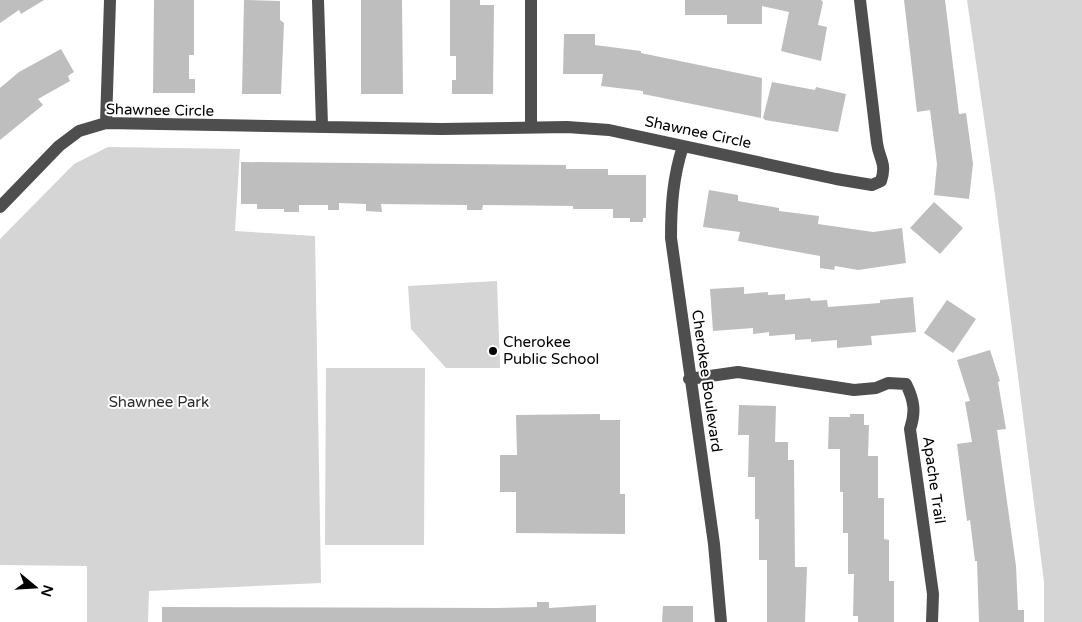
<svg xmlns="http://www.w3.org/2000/svg" width="1082" height="622" font-family="'Varela Round',sans-serif">
	<rect width="100%" height="100%" fill="#fff"/>
	<path fill="#d5d5d5" d="M 967,0 L 1082,0 L 1082,622 L 1044,622 L 1044,582 L 995,195 Z
		M 108,147 L 240,149 L 235,231 L 315,236 L 321,583 L 149,591 L 148,622 L 87,622 L 87,566 L 0,565 L 0,239 L 74,164 Z
		M 497,281 L 500,368 L 446,368 L 411,329 L 408,286 Z
		M 326,368 L 425,368 L 424,545 L 325,545 Z"/>
	<path fill="#bebebe" d="M 0,0 L 44,0 L 21,14 L 19,10 L 0,23 Z
		M 154,0 L 194,0 L 194,55 L 189,55 L 189,79 L 195,79 L 195,93 L 153,93 Z
		M 244,0 L 280,1 L 280,20 L 284,23 L 281,94 L 242,94 Z
		M 361,0 L 402,0 L 403,94 L 361,94 Z
		M 450,0 L 480,0 L 480,5 L 494,5 L 493,94 L 452,94 L 452,80 L 456,80 L 456,56 L 450,56 Z
		M 685,0 L 821,0 L 823,2 L 818,25 L 827,27 L 821,61 L 781,51 L 789,12 L 762,6 L 762,24 L 727,24 L 727,15 L 685,15 Z
		M 904,0 L 945,0 L 959,114 L 966,113 L 973,164 L 969,199 L 934,195 L 937,164 L 930,110 L 917,112 Z
		M 564,34 L 595,34 L 595,45 L 641,51 L 641,53 L 762,78 L 761,118 L 643,94 L 643,91 L 601,86 L 603,74 L 563,74 Z
		M 61,49 L 74,72 L 68,76 L 70,81 L 38,99 L 43,105 L 0,140 L 0,88 L 19,72 Z
		M 772,82 L 815,90 L 816,87 L 846,94 L 838,132 L 765,120 L 763,118 Z
		M 241,162 L 566,165 L 566,169 L 608,169 L 608,175 L 646,175 L 646,218 L 643,218 L 643,222 L 630,222 L 630,218 L 613,218 L 613,209 L 573,209 L 573,206 L 483,205 L 482,210 L 467,210 L 467,205 L 381,204 L 382,212 L 366,211 L 366,204 L 339,203 L 339,210 L 328,210 L 328,205 L 299,205 L 299,212 L 284,212 L 284,209 L 257,209 L 257,204 L 241,204 Z
		M 709,190 L 738,195 L 738,201 L 779,208 L 779,211 L 819,216 L 818,224 L 873,232 L 902,228 L 906,263 L 858,270 L 835,266 L 834,270 L 820,268 L 820,256 L 738,241 L 740,232 L 703,227 Z
		M 934,202 L 963,228 L 940,254 L 910,228 Z
		M 744,287 L 744,294 L 768,292 L 768,295 L 785,294 L 785,300 L 810,298 L 811,301 L 827,300 L 828,307 L 880,303 L 880,300 L 913,297 L 916,332 L 871,336 L 872,345 L 837,348 L 837,340 L 811,342 L 811,339 L 795,340 L 795,334 L 769,336 L 769,332 L 753,334 L 753,328 L 713,331 L 710,289 Z
		M 947,300 L 976,319 L 953,353 L 924,333 Z
		M 990,350 L 1000,381 L 998,382 L 1006,429 L 997,430 L 1016,566 L 1018,610 L 1024,610 L 1024,622 L 979,622 L 977,561 L 975,561 L 970,520 L 967,521 L 957,444 L 972,442 L 965,402 L 970,401 L 957,360 Z
		M 739,405 L 776,406 L 775,442 L 788,442 L 788,460 L 794,460 L 795,567 L 807,567 L 805,622 L 767,622 L 767,560 L 759,560 L 759,519 L 755,519 L 755,477 L 748,477 L 749,435 L 738,435 Z
		M 600,414 L 600,420 L 620,420 L 620,494 L 625,494 L 625,534 L 516,533 L 516,492 L 500,492 L 500,455 L 517,455 L 516,415 Z
		M 850,414 L 864,414 L 864,425 L 869,425 L 868,456 L 878,456 L 878,498 L 884,498 L 884,539 L 889,540 L 889,581 L 894,581 L 894,622 L 858,622 L 858,616 L 853,616 L 854,574 L 848,574 L 848,533 L 843,533 L 843,492 L 840,492 L 840,449 L 828,449 L 829,417 L 850,417 Z
		M 537,602 L 549,602 L 549,608 L 596,605 L 596,622 L 162,622 L 162,607 L 495,608 L 537,607 Z
		M 663,606 L 693,606 L 693,622 L 662,622 Z"/>
	<g fill="none" stroke-linecap="round" stroke-linejoin="round">
		<path stroke="#4e4e4e" stroke-width="12" d="M 318,0 L 322,125
			M 106,123 L 110,0
			M 531,127 L 531,0
			M 683,146 C 673,177 671,205 671,238 L 714,544 L 721,622
			M 0,207 L 59,146 L 79,131 L 106,123 L 441,129 L 567,127 L 609,130 L 836,179 L 872,185 L 881,181 C 887,163 879,159 877,143 L 860,0
			M 689,379 L 738,372 L 854,390 L 876,388 L 888,383 L 906,384 C 914,400 916,412 910,429 L 933,594 L 932,622"/>
	</g>
	<circle fill="#000" stroke="#fff" stroke-width="2" cx="493" cy="351" r="5"/>
	<g text-anchor="middle" dominant-baseline="central" stroke-width="4" stroke-linejoin="round" paint-order="stroke">
		<g font-size="15" fill="#000" stroke="#fff">
			<text transform="translate(160 110) rotate(1)">Shawnee Circle</text>
			<text transform="translate(698 132) rotate(12)">Shawnee Circle</text>
			<text transform="translate(707 381) rotate(82)">Cherokee Boulevard</text>
			<text transform="translate(934 480) rotate(82)">Apache Trail</text>
		</g>
		<g font-size="15" fill="#000" stroke="#fff" text-anchor="start">
			<text x="503" y="342">Cherokee<tspan x="503" dy="17">Public School</tspan></text>
		</g>
		<g font-size="15" fill="#2c2c2c" stroke="#fff">
			<text x="159" y="402">Shawnee Park</text>
		</g>
	</g>
	<g transform="translate(35 587) rotate(108)" stroke="#ffffff" stroke-width="4" paint-order="stroke">
	<path d="M0-4L9 19L0 12L-9 19Z" fill="#000000"/>
	<text y="-8" font-size="14" font-weight="bold" text-anchor="middle" fill="#000000">N</text>
	</g>
</svg>
